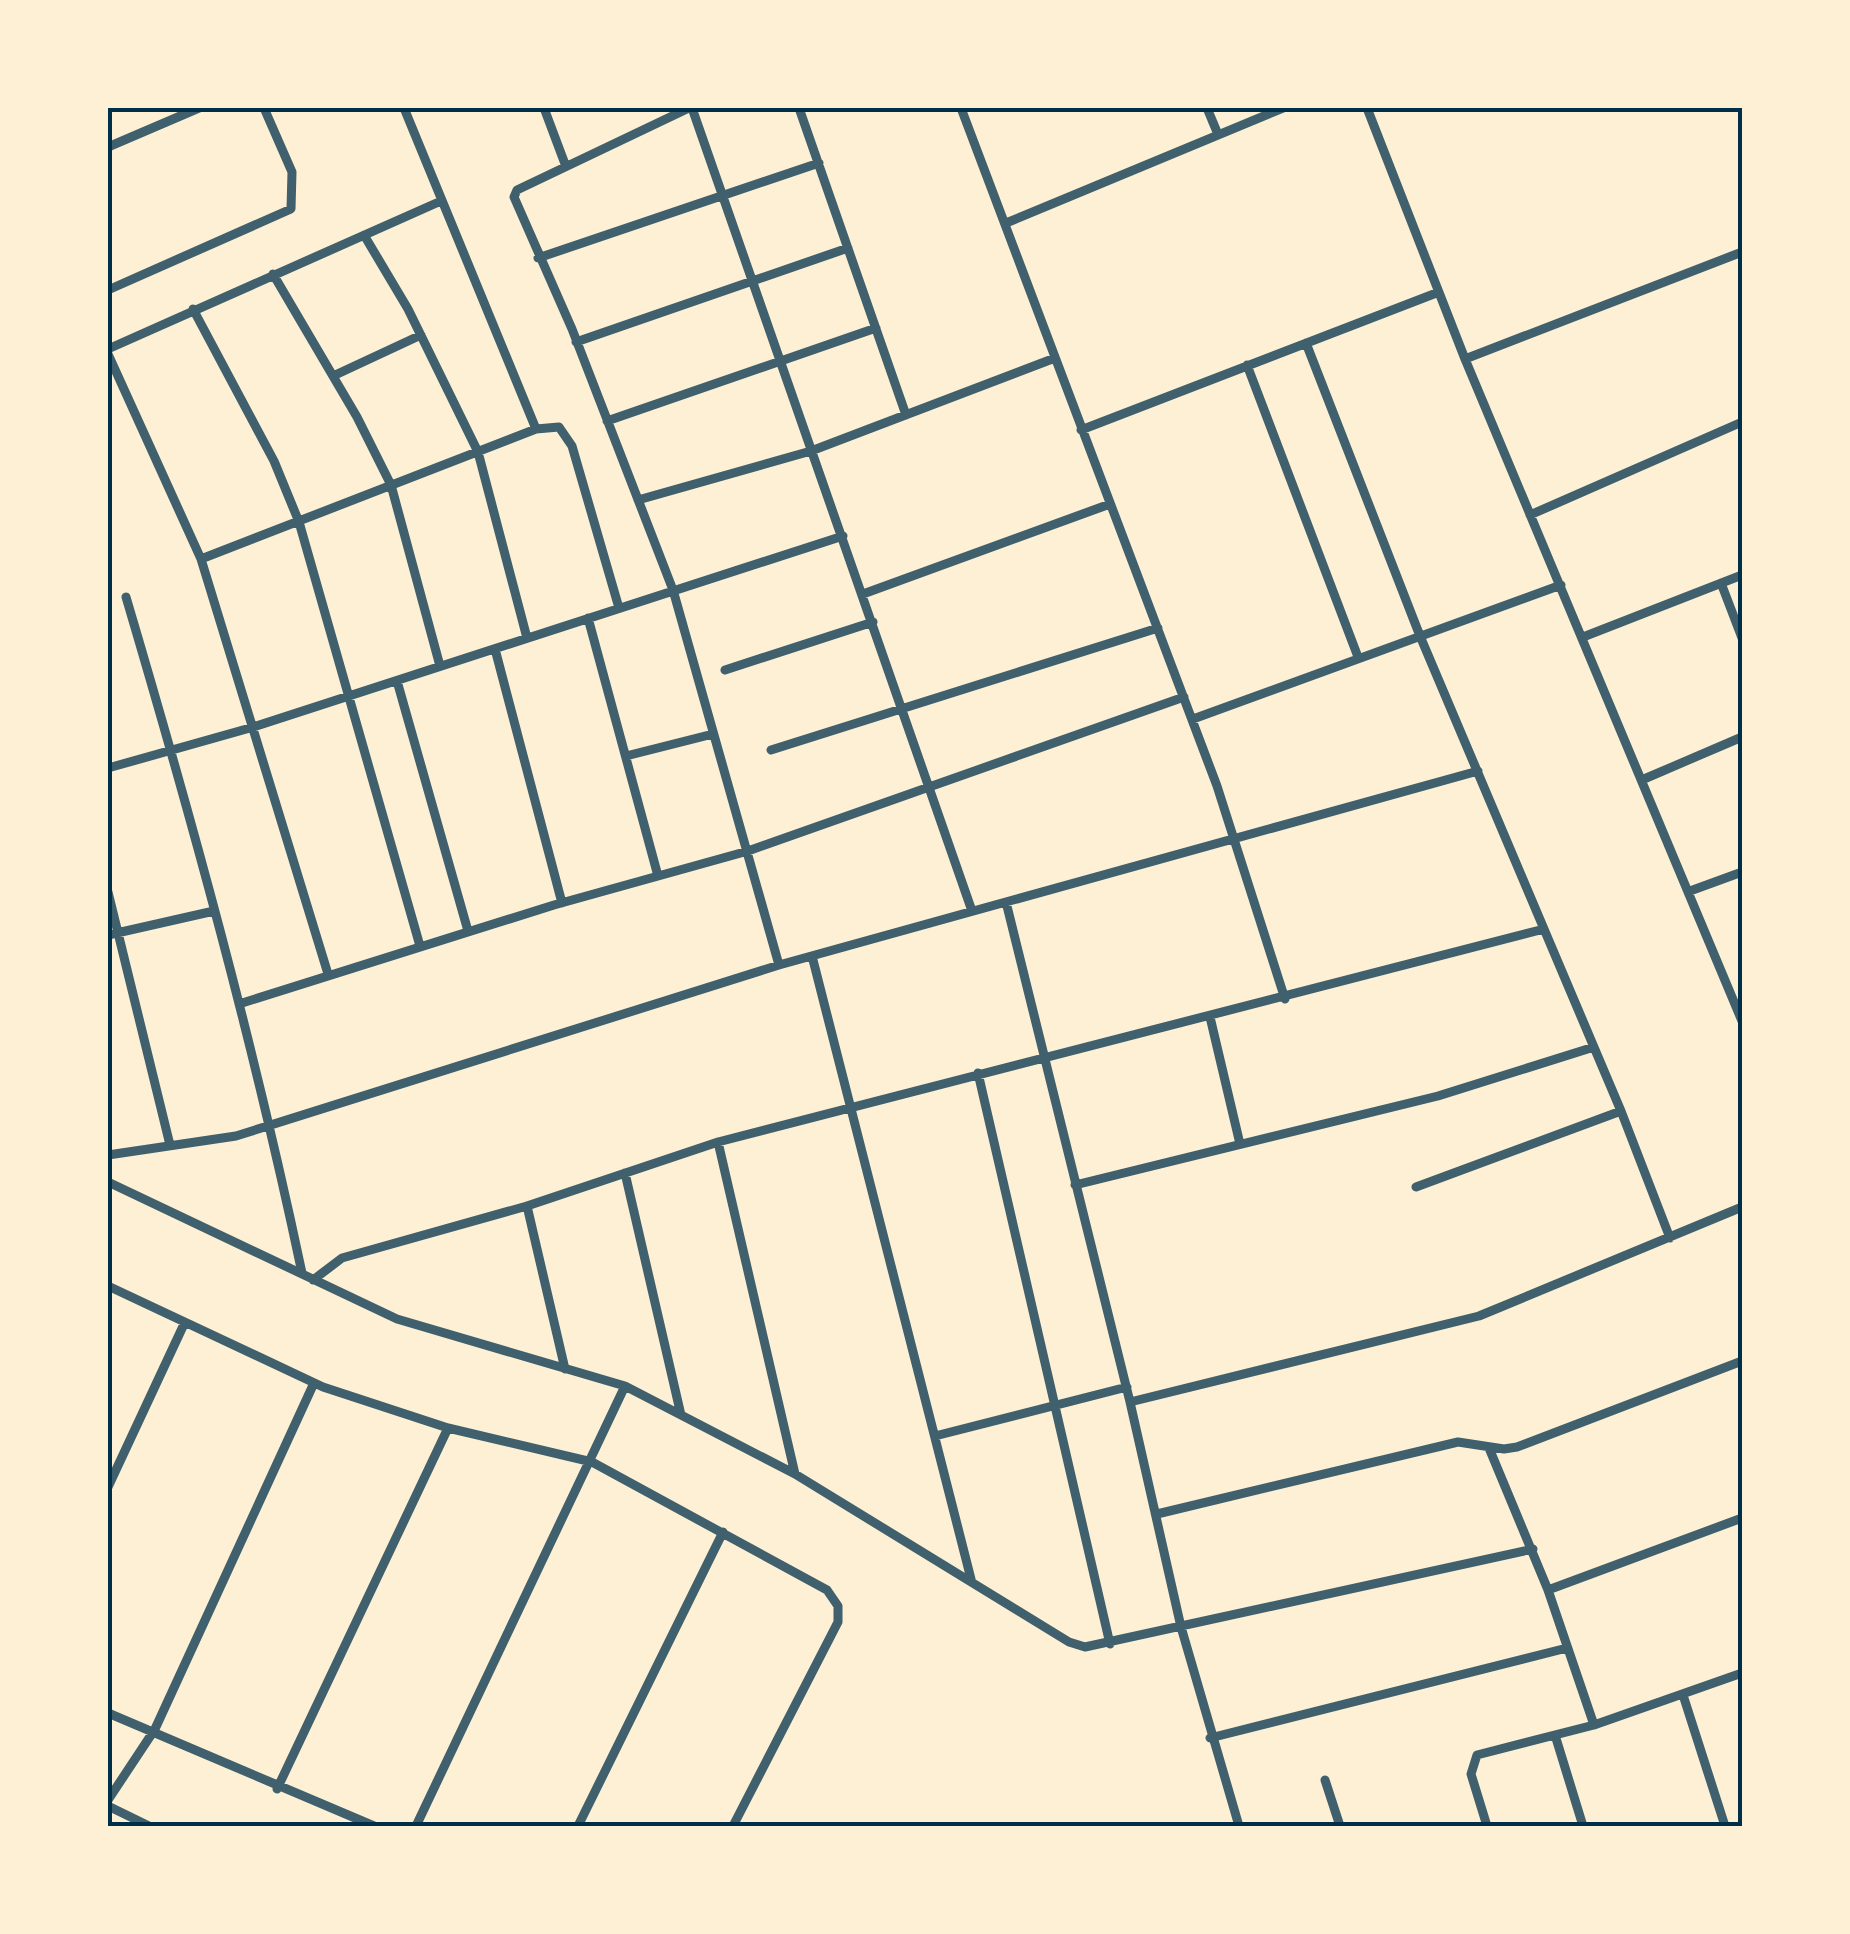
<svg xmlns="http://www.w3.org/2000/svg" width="1850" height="1934" font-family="'Alegreya Sans',sans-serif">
	<rect width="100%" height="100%" fill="#fdf0d5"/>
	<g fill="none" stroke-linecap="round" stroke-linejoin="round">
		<path stroke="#3f606c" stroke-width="9" d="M 404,108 L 536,429
			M 544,108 L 565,164
			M 689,108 L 517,190 L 514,197 L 572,329 L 673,590 L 779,965
			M 692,108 L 972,911
			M 799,108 L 906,415
			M 961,108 L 1217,786 L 1285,999
			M 1207,108 L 1217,132
			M 1367,108 L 1465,359 L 1742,1021
			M 108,147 L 199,108
			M 1006,223 L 1283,108
			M 364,235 L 408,309 L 478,452 L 527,638
			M 538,258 L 819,163
			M 273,274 L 357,417 L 391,485 L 440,666
			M 108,290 L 291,209 L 292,172 L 264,108
			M 193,309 L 274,461 L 299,522 L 420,946
			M 576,342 L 848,248
			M 1306,343 L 1420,636 L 1621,1111 L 1670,1238
			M 108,349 L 441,201
			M 108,354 L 201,559 L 328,974
			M 1465,359 L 1742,252
			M 1247,365 L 1358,657
			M 333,376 L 421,335
			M 607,421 L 876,328
			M 1081,430 L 1439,292
			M 638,500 L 811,451 L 1055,358
			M 1530,515 L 1742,422
			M 201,559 L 536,429 L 559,427 L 572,446 L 619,608
			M 1721,583 L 1742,638
			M 863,594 L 1110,504
			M 126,597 C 192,820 254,1045 302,1273
			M 588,618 L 658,876
			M 1583,637 L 1742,575
			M 495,649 L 562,903
			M 725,670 L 873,622
			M 397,681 L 468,931
			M 1193,719 L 1561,585
			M 771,750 L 1158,628
			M 626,756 L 713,734
			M 108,768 L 250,728 L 843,536
			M 1644,779 L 1742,737
			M 1690,891 L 1742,872
			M 108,892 L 170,1145
			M 1006,902 L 1130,1402 L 1181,1627 L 1239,1826
			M 108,935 L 214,911
			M 812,956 L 971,1579
			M 239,1004 L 554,905 L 748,851 L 1184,697
			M 1210,1017 L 1240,1144
			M 978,1073 L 1110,1644
			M 718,1142 L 795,1474
			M 108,1155 L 236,1136 L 779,965 L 1478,771
			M 625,1173 L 681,1415
			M 108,1182 L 397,1319 L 625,1386 L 795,1474 L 1069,1642 L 1085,1647 L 1533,1549
			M 1075,1185 L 1438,1096 L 1594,1047
			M 1416,1187 L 1621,1111
			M 527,1206 L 565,1369
			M 313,1280 L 342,1258 L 527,1206 L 718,1142 L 1544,929
			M 108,1286 L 323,1387 L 448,1428 L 592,1462 L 827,1590 L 838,1606 L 838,1622 L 733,1826
			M 1130,1402 L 1479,1316 L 1742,1207
			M 935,1436 L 1127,1387
			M 1489,1448 L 1548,1590 L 1594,1725
			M 108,1487 L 185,1322
			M 1157,1514 L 1458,1442 L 1504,1449 L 1517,1447 L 1742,1361
			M 1548,1590 L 1742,1518
			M 1683,1695 L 1725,1826
			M 108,1713 L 374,1826
			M 1555,1735 L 1583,1826
			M 1210,1738 L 1567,1648
			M 1325,1780 L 1340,1826
			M 277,1789 L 448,1428
			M 108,1800 L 155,1729 L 314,1383
			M 108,1806 L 149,1826
			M 416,1826 L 625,1386
			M 578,1826 L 723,1532
			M 1487,1826 L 1471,1774 L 1477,1755 L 1594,1725 L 1742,1673"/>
	</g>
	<rect width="1850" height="1934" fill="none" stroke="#fdf0d5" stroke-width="220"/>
	<rect x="110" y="110" width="1630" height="1714" fill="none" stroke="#003049" stroke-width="4"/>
</svg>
